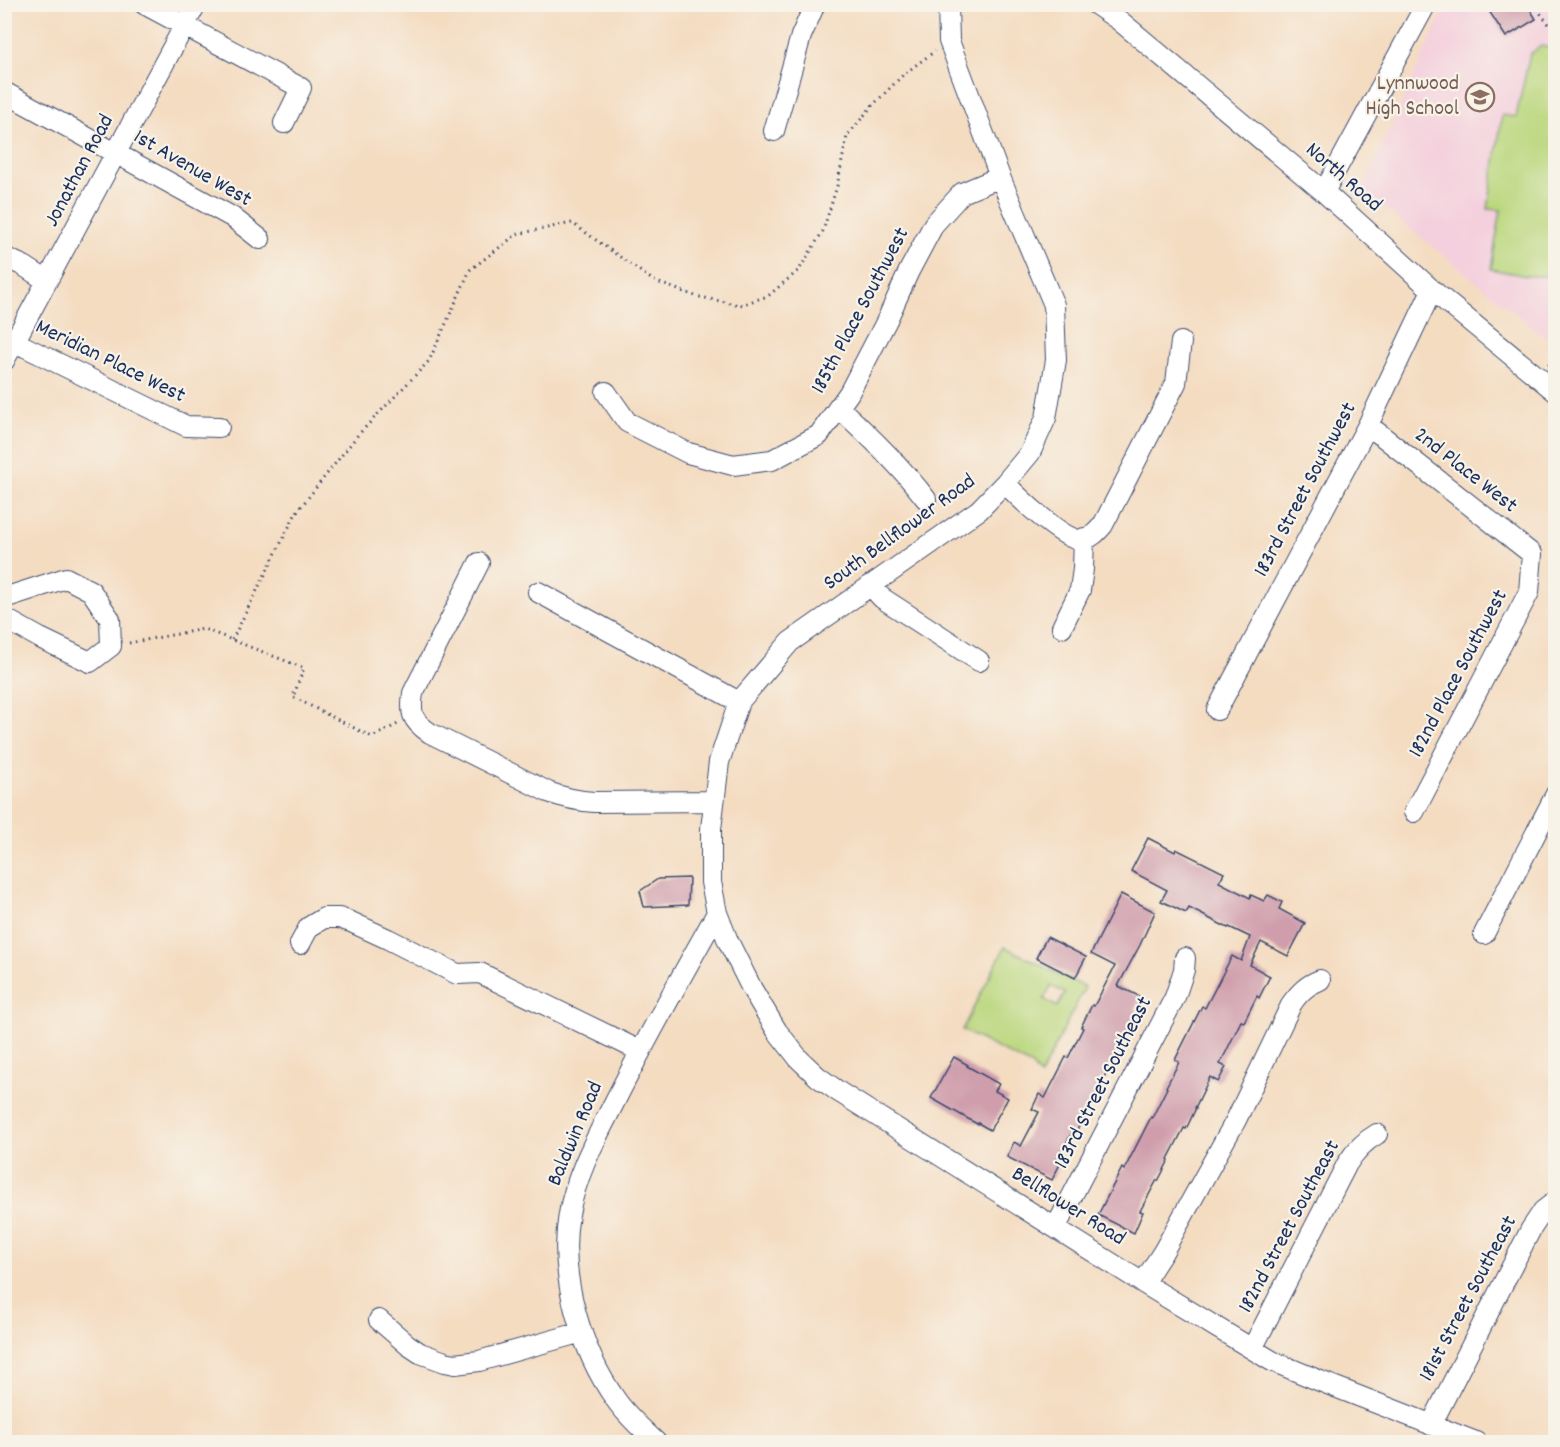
<svg xmlns="http://www.w3.org/2000/svg" width="1560" height="1447" font-family="Dekko,sans-serif">
	<rect width="100%" height="100%" fill="#f7f3e8"/>
	<filter id="ink" filterUnits="userSpaceOnUse"><feTurbulence type="fractalNoise" baseFrequency=".0167" numOctaves="2"/><feDisplacementMap in="SourceGraphic" scale="12" xChannelSelector="R" yChannelSelector="G"/><feConvolveMatrix kernelMatrix="1 2 1 2 8 2 1 2 1" color-interpolation-filters="sRGB"/></filter>
	<filter id="wash" filterUnits="userSpaceOnUse"><feTurbulence type="fractalNoise" baseFrequency=".008" numOctaves="4" result="noise"/><feDisplacementMap in="SourceGraphic" scale="24" xChannelSelector="R" yChannelSelector="G"/><feGaussianBlur stdDeviation="1.35" result="paint"/><feColorMatrix in="noise" values="0 0 0 0 0 0 0 0 0 0 0 0 0 0 0 0 0 1.4 0 .05"/><feComposite in="paint" operator="in"/></filter>
	<g filter="url(#wash)">
		<rect width="100%" height="100%" fill="#f4dcc1"/>
		<path fill="#f4cfdd" d="M 1446,5 L 1555,5 L 1555,345 L 1362,190 Z"/>
		<path fill="#bad77d" stroke="#6a836e" stroke-width="1.5" fill-rule="evenodd" d="M 1541,46 L 1555,49 L 1555,276 L 1526,276 L 1491,269 L 1501,210 L 1488,209 L 1502,115 L 1516,117 L 1530,54 Z
			M 1005,947 L 1085,987 L 1040,1076 L 1032,1066 L 962,1030 ZM 1051,986 L 1065,993 L 1057,1007 L 1044,999 Z"/>
		<g id="blocks">
			<path fill="#cf9dac" d="M 1499,4 L 1527,4 L 1536,19 L 1506,37 L 1489,11 Z
				M 1148,838 L 1175,852 L 1176,849 L 1224,873 L 1219,882 L 1250,898 L 1251,895 L 1264,901 L 1268,895 L 1282,902 L 1279,909 L 1305,923 L 1288,956 L 1261,942 L 1250,965 L 1270,976 L 1259,998 L 1257,996 L 1244,1022 L 1241,1021 L 1226,1052 L 1220,1064 L 1226,1067 L 1218,1082 L 1210,1077 L 1195,1108 L 1196,1108 L 1186,1129 L 1184,1128 L 1168,1159 L 1169,1160 L 1158,1181 L 1157,1180 L 1140,1211 L 1143,1212 L 1134,1233 L 1098,1215 L 1122,1168 L 1124,1170 L 1151,1117 L 1152,1118 L 1167,1088 L 1166,1087 L 1179,1062 L 1175,1060 L 1202,1006 L 1205,1008 L 1232,956 L 1241,961 L 1250,937 L 1229,927 L 1228,928 L 1189,908 L 1186,913 L 1161,901 L 1167,890 L 1131,871 Z
				M 689,878 L 688,905 L 644,907 L 640,891 L 658,879 Z
				M 1121,894 L 1155,912 L 1140,945 L 1118,986 L 1141,997 L 1135,1009 L 1138,1011 L 1076,1132 L 1073,1131 L 1056,1161 L 1060,1164 L 1052,1180 L 1007,1157 L 1014,1142 L 1021,1146 L 1039,1112 L 1032,1109 L 1039,1094 L 1045,1098 L 1066,1057 L 1068,1058 L 1083,1028 L 1081,1027 L 1092,1005 L 1094,1006 L 1115,966 L 1091,954 Z
				M 1047,937 L 1086,957 L 1075,978 L 1036,958 Z
				M 954,1057 L 968,1065 L 967,1066 L 999,1084 L 995,1091 L 1008,1098 L 990,1130 L 978,1123 L 977,1124 L 931,1098 Z"/>
		</g>
	</g>
	<g filter="url(#ink)">
		<use href="#blocks" fill-opacity="0" stroke="#3c496d" stroke-width="1.5"/>
		<g fill="none" stroke-linecap="round" stroke-linejoin="round">
			<g stroke="#3c496d" stroke-width="22">
				<path id="minor" d="M 144,4 L 301,88 L 284,123
					M 948,4 L 949,41 L 1000,177 L 1054,305 L 1056,360 L 1046,418 L 1030,453 L 1005,483 L 979,510 L 790,642 L 739,702 L 719,762 L 711,829 L 711,882 L 717,913 L 728,941 L 752,989 L 777,1031 L 799,1059 L 818,1077 L 839,1092 L 1143,1283 L 1272,1361 L 1325,1383 L 1476,1442
					M 1095,4 L 1120,21 L 1324,192 L 1432,290 L 1556,392
					M 4,92 L 232,217 L 260,239
					M 774,131 L 801,36 L 815,4
					M 1324,192 L 1426,4
					M 4,257 L 24,266 L 47,281
					M 15,342 L 186,426 L 219,427
					M 4,361 L 196,4
					M 606,392 L 627,422 L 688,453 L 733,465 L 772,460 L 819,435 L 849,393 L 887,320 L 909,271 L 934,224 L 962,193 L 1000,177
					M 838,407 C 870,436 900,465 926,499
					M 1368,425 L 1532,554 L 1529,592 L 1414,812
					M 1005,483 C 1018,497 1062,539 1080,540 C 1090,540 1097,532 1103,525 L 1176,383 L 1181,342
					M 479,563 L 413,693 C 410,714 412,721 430,733 L 548,792 C 564,798 577,801 594,802 L 714,801
					M 870,585 L 882,598 L 979,661
					M 538,592 L 739,702
					M 4,598 L 66,578 L 91,591 L 110,619 L 111,646 L 90,662 L 40,638 L 4,618
					M 1062,627 L 1080,590 L 1083,569 L 1084,538
					M 1217,710 L 1368,425 L 1432,290
					M 1484,934 L 1556,794
					M 300,944 L 309,927 L 324,918 L 339,918 L 351,922 L 388,939 L 457,974 L 480,973 L 640,1051
					M 1056,1227 L 1175,997 L 1184,970 L 1185,958
					M 1143,1283 L 1163,1252 L 1236,1120 L 1292,1003 C 1300,992 1307,985 1320,980
					M 379,1320 L 408,1345 L 420,1353 L 445,1362 L 455,1364 L 479,1361 L 582,1332
					M 1252,1349 L 1347,1164 C 1355,1151 1363,1142 1377,1134
					M 1431,1425 L 1531,1229 L 1543,1211 L 1556,1201
					M 656,1442 C 642,1429 627,1416 616,1400 C 581,1351 558,1274 569,1214 C 576,1174 597,1137 615,1101 C 647,1037 682,975 717,913"/>
			</g>
			<path stroke="#3c496d" stroke-width="3" stroke-dasharray="1.5 4.5" stroke-linecap="butt" d="M 1533,4 L 1556,33
				M 1548,365 L 1556,358
				M 232,640 L 296,513 L 357,436 L 429,361 L 470,270 L 517,234 L 572,223 L 654,281 L 695,296 L 740,305 L 768,296 L 799,270 L 823,231 L 837,186 L 847,136 L 872,106 L 904,74 L 935,51
				M 129,643 L 204,629 L 304,668 L 293,697 L 372,737 L 398,724"/>
			<use href="#minor" stroke="#fff" stroke-width="20"/>
		</g>
	</g>
	<defs>
		<g id="school-ring" transform="scale(1.5)"><circle r="9.5" fill="#f7f3e8" stroke="#8d6e63" stroke-width="1.5"/><path d="M0-5L7-2L0 1L-7-2ZM-4 1L0 2.5L4 1V4Q0 6-4 4Z" fill="#8d6e63"/></g>
	</defs>
	<g fill-rule="evenodd">
		<use href="#school-ring" x="1480" y="97"/>
	</g>
	<g text-anchor="middle" dominant-baseline="central" stroke-width="4.5" stroke-linejoin="round" paint-order="stroke">
		<g font-size="22" fill="#785e54" stroke="#f7f3e8" text-anchor="end">
			<text x="1459" y="84">Lynnwood<tspan x="1459" dy="25">High School</tspan></text>
		</g>
		<g font-size="22" fill="#1b2f5e" stroke="#f7f3e8">
			<text transform="translate(192 169) rotate(30)">1st Avenue West</text>
			<text transform="translate(80 171) rotate(-62)">Jonathan Road</text>
			<text transform="translate(1343 178) rotate(41)">North Road</text>
			<text transform="translate(861 311) rotate(-62)">185th Place Southwest</text>
			<text transform="translate(110 362) rotate(26)">Meridian Place West</text>
			<text transform="translate(1465 471) rotate(38)">2nd Place West</text>
			<text transform="translate(1306 490) rotate(-62)">183rd Street Southwest</text>
			<text transform="translate(900 533) rotate(-36)">South Bellflower Road</text>
			<text transform="translate(1459 674) rotate(-62)">182nd Place Southwest</text>
			<text transform="translate(1104 1083) rotate(-63)">183rd Street Southeast</text>
			<text transform="translate(576 1134) rotate(-67)">Baldwin Road</text>
			<text transform="translate(1068 1207) rotate(32)">Bellflower Road</text>
			<text transform="translate(1290 1227) rotate(-62)">182nd Street Southeast</text>
			<text transform="translate(1469 1299) rotate(-62)">181st Street Southeast</text>
		</g>
	</g>
	<rect width="1560" height="1447" fill="none" stroke="#f7f3e8" stroke-width="24"/>
</svg>
